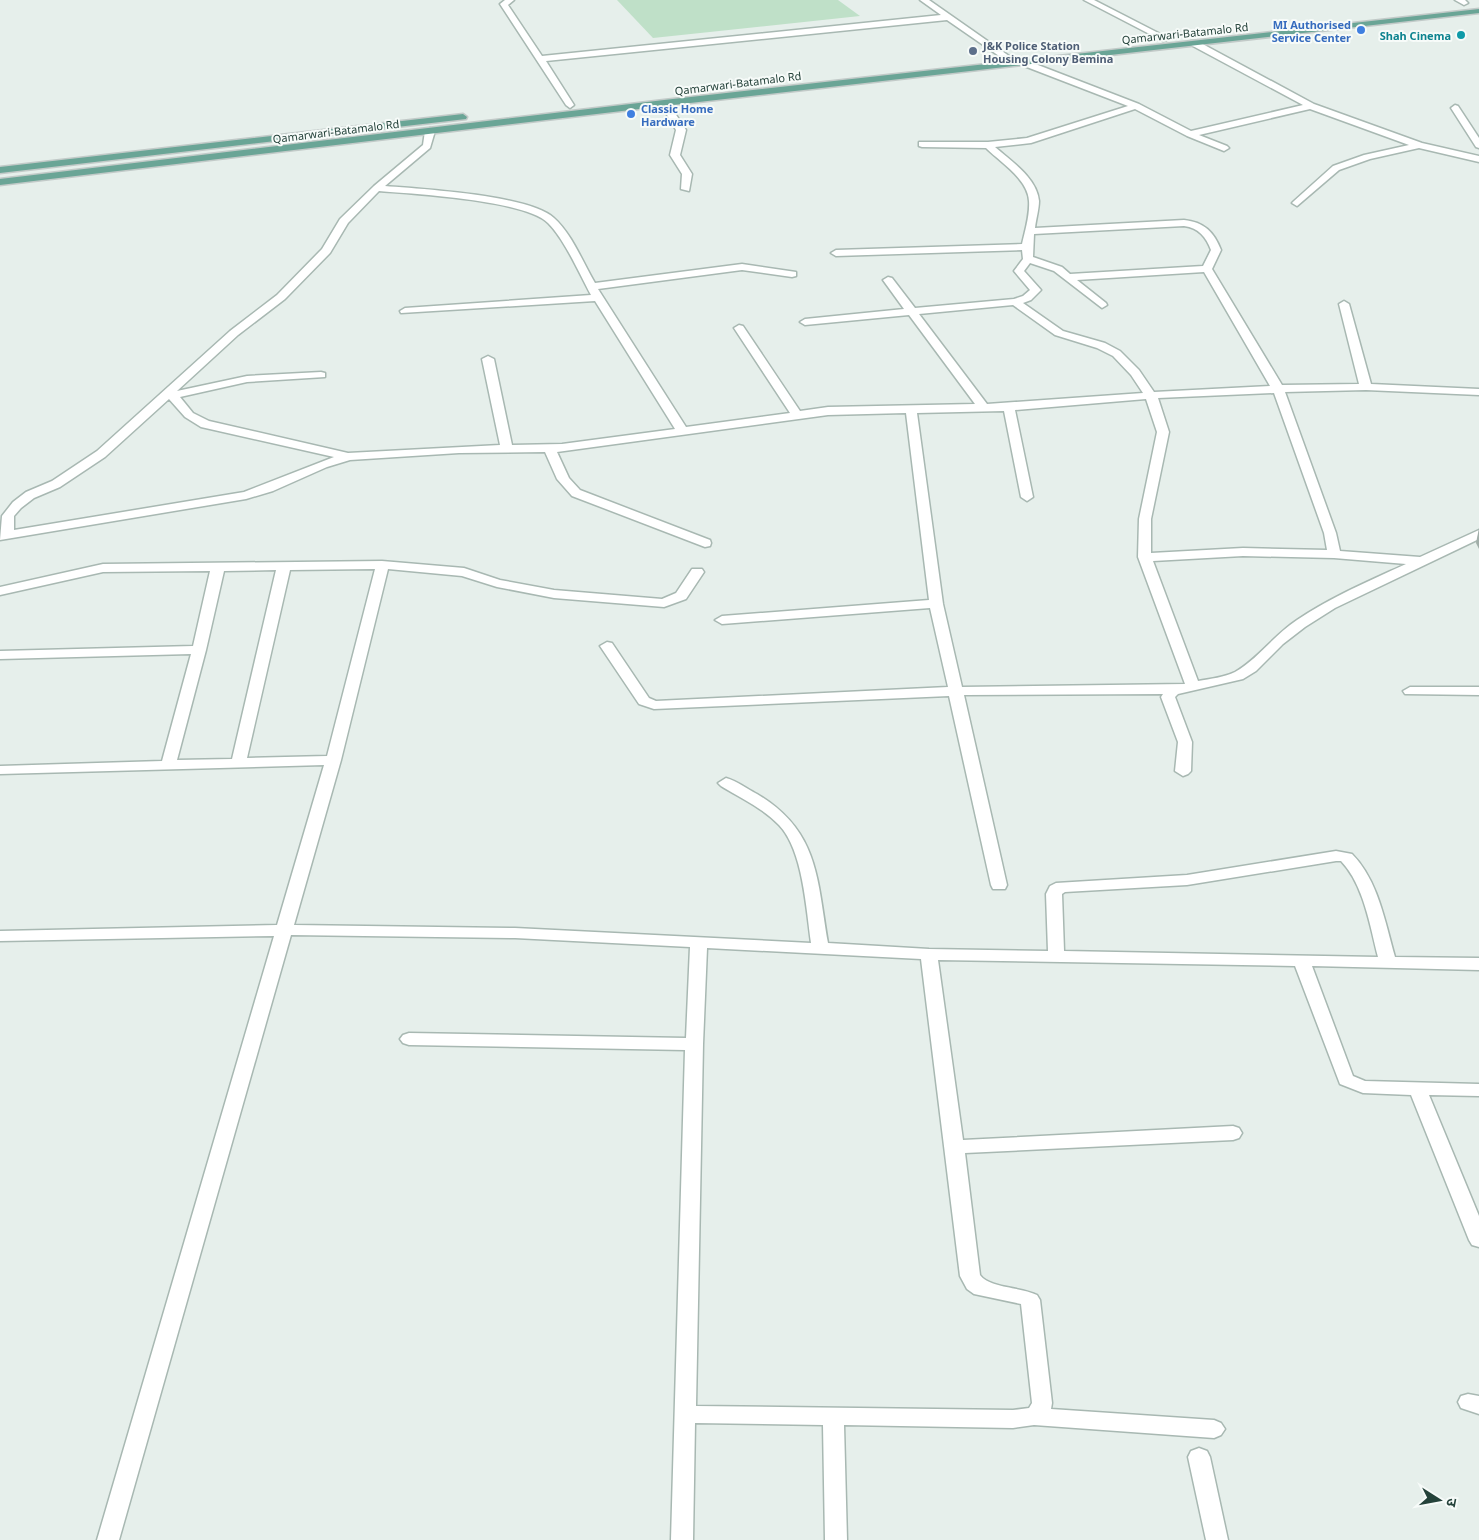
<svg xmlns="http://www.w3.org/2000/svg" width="1479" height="1540" font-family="'Noto Sans','Noto Sans Devanagari',sans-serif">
	<rect width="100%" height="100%" fill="#e6efeb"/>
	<path fill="#bfe0c8" d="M 617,0 L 838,0 L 860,16 L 653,38 Z"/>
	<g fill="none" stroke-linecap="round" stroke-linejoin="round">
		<g stroke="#a8b8b2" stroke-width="3">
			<path id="minor" d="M 505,0 L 514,0 L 508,5 L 542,56 L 941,15 L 920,0 L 929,0 L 1009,56 L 1002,58 L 947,20 L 546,61 L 574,105 L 570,108 L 566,105 L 500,4 Z
				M 1084,0 L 1094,0 L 1170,39 L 1163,41 Z
				M 1455,0 L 1465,0 L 1468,3 L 1464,5 Z
				M 1191,41 L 1197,41 L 1314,104 L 1422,143 L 1479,156 L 1479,162 L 1419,148 L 1370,159 L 1339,170 L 1297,206 L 1292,203 L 1294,201 L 1333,166 L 1364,155 L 1409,145 L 1310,109 L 1199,135 L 1227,146 L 1229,148 L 1224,151 L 1187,136 L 1135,109 L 1031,143 L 995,147 C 1011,161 1037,178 1039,201 C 1039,209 1036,219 1035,228 L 1184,220 C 1204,222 1214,232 1221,250 L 1212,269 L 1282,385 L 1359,384 L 1339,304 L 1344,301 L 1349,304 L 1371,384 L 1479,389 L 1479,395 L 1366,390 L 1285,392 L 1336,533 L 1340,551 L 1420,557 L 1479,530 L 1479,539 L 1335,608 L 1305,627 L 1283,644 L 1256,671 L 1243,679 L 1178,694 L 1175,697 L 1192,742 L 1191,771 L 1188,774 L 1183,776 L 1175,771 L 1178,742 L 1161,697 L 1163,694 L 964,695 L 1007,885 L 1005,889 L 993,889 L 991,885 L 949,696 L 654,709 L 639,704 L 600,646 L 607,642 L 612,643 L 649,698 L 656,701 L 948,687 L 930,608 L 722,624 L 715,620 L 722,616 L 929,600 L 906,413 L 828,415 L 557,452 L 569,478 L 580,490 L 710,540 L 711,543 L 710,546 L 705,547 L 572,496 L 557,479 L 545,452 L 459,453 L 350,460 L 327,467 L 273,491 L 246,499 L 0,540 L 2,516 L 13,502 L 26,492 L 52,481 L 97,451 L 230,331 L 277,295 L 322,249 L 340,219 L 374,186 L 423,145 L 425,131 L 430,128 L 435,131 L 430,148 L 385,186 C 421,189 530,195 554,218 C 572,234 583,263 595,283 L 742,264 L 796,272 L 796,276 L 792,277 L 742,270 L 598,289 L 686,427 L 790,413 L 734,328 L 739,325 L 743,326 L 800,411 L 828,407 L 975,404 L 909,315 L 805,325 L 800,322 L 805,319 L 904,309 L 883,280 L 888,277 L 892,278 L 915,308 L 1014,299 L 1023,296 L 1030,290 L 1014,271 L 1023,259 L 1022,250 L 836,256 L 831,253 L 836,250 L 1022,244 C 1025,231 1030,215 1029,201 C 1028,179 1000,162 986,148 L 922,147 L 919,146 L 919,142 L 988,142 L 1027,138 L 1128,106 L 1019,64 L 1019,60 L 1025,60 L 1139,104 L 1191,131 L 1303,105 L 1191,45 ZM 379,191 C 414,194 525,200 548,223 C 565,240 579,273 591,295 L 405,308 L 400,311 L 401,313 L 595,301 L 675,429 L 562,444 L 512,445 L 494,359 L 488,356 L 482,359 L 500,445 L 348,453 L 209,421 L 193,413 L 180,397 L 247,382 L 325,377 L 325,373 L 321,372 L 247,376 L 177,391 L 238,335 L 285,299 L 330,253 L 348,223 ZM 1184,226 C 1199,228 1206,237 1211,250 L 1203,266 L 1070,274 L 1062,267 L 1033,257 L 1034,234 ZM 1030,263 L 1054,271 L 1102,308 L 1107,305 L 1106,303 L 1077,280 L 1204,272 L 1270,386 L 1154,392 L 1139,370 L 1120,351 L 1105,343 L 1063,331 L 1023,303 L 1031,300 L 1041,290 L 1024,271 ZM 1013,305 L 1055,335 L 1097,348 L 1113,356 L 1131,375 L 1143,393 L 987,404 L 919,314 ZM 1274,393 L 1324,533 L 1327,550 L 1243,548 L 1151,553 L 1151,519 L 1169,432 L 1158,398 ZM 169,399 L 185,417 L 201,427 L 334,457 L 244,492 L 14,530 L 14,516 L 21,508 L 34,498 L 60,487 L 105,457 ZM 1146,399 L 1157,432 L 1139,519 L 1138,557 L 1185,684 L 962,687 L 943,604 L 917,413 L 1004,411 L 1021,497 L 1027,501 L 1033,497 L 1015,410 ZM 1243,556 L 1334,558 L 1406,564 C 1369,581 1331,597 1297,620 C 1274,635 1258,659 1235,672 C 1225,677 1210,679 1198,681 L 1153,561 Z
				M 661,101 L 667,101 L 686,130 L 680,155 L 692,174 L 689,191 L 681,189 L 682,174 L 670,155 L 676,130 L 660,103 Z
				M 1455,105 L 1458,106 L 1479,138 L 1479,148 L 1476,147 L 1451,108 Z
				M 382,561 L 464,568 L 500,580 L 554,590 L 662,599 L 676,593 L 692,569 L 702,569 L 704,572 L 686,599 L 664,607 L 554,598 L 497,587 L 462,576 L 388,569 L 341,760 L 294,925 L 515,928 L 811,943 C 806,908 803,850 779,825 C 763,808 740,798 721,786 L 718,783 L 726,778 C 737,781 747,789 757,794 C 819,831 817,879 828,943 L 929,949 L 1048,951 L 1046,894 L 1050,886 L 1056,883 L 1187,875 L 1336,851 L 1352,854 C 1378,880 1385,922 1395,957 L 1479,958 L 1479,970 L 1312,966 L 1353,1076 L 1365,1081 L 1479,1084 L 1479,1096 L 1429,1095 L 1479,1216 L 1479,1247 L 1472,1245 L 1469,1240 L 1411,1095 L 1363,1093 L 1340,1084 L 1295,966 L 938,960 L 963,1140 L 1233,1126 L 1239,1128 L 1242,1133 L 1239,1138 L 1233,1140 L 965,1153 L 980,1275 C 989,1288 1021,1287 1037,1295 L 1040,1300 L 1052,1403 L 1051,1409 L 1214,1420 L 1221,1423 L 1225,1429 L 1221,1435 L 1214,1438 L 1034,1425 L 1013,1428 L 844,1425 L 847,1540 L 825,1540 L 823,1425 L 695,1423 L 693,1540 L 671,1540 L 685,1050 L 409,1045 L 403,1043 L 400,1039 L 403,1035 L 409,1033 L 686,1038 L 690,947 L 515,938 L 291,935 L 119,1540 L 97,1540 L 274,936 L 0,941 L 0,931 L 277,925 L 324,765 L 0,774 L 0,766 L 162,761 L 191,654 L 0,659 L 0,651 L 193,646 L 210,571 L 103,572 L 0,595 L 0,587 L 103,564 ZM 375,569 L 327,756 L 247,758 L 290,570 ZM 276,570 L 232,759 L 177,760 L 206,650 L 224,571 ZM 1336,861 L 1341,861 C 1364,885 1370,926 1378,957 L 1064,951 L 1062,894 L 1065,892 L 1187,885 ZM 707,948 L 921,959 L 960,1276 L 967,1289 L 974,1294 L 1021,1304 L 1032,1403 L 1029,1408 L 1013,1410 L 696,1406 L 703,1044 Z
				M 1410,687 L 1479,687 L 1479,695 L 1405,694 L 1403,691 Z
				M 1468,1394 L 1479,1396 L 1479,1414 L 1461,1408 L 1458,1402 L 1461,1396 Z
				M 1199,1448 L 1207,1451 L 1210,1457 L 1228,1540 L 1206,1540 L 1188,1457 L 1191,1451 Z"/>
		</g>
		<g stroke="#c2cac8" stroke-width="3">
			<path id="major" d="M 1479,9 L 1479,13 L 664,106 L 0,185 L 0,179 L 664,100 Z
				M 463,114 L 467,117 L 466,119 L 0,173 L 0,167 Z"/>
		</g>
		<use href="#minor" fill="#fff" fill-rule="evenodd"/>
		<use href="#major" fill="#6aa596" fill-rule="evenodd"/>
	</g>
	<path fill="#a1aea9" d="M 1479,528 L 1479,549 L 1476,543 Z"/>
	<g fill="#3f7fe0" stroke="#f7fbf9" stroke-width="2">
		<circle cx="1361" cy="30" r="5"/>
		<circle cx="631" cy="114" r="5"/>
	</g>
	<circle fill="#0f9aa8" stroke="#f7fbf9" stroke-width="2" cx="1461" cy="35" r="5"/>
	<circle fill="#5c6f8a" stroke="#f7fbf9" stroke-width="2" cx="973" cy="51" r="5"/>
	<g text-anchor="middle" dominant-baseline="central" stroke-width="4" stroke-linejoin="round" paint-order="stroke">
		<g font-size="11" font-weight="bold" fill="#366cbe" stroke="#f7fbf9" text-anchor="end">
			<text x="1351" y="24">MI Authorised<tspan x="1351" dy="13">Service Center</tspan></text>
			<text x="641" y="108" text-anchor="start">Classic Home<tspan x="641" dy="13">Hardware</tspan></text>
		</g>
		<g font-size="11" fill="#24423a" stroke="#f7fbf9">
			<text transform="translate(1185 33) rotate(-6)">Qamarwari-Batamalo Rd</text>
			<text transform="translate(738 83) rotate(-7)">Qamarwari-Batamalo Rd</text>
			<text transform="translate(336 131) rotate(-7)">Qamarwari-Batamalo Rd</text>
		</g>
		<g font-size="11" font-weight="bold" fill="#0d838f" stroke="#f7fbf9" text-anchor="end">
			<text x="1451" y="35">Shah Cinema</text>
		</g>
		<g font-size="11" font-weight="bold" fill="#4e5e75" stroke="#f7fbf9" text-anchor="start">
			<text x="983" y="45">J&amp;K Police Station<tspan x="983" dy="13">Housing Colony Bemina</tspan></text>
		</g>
	</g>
	<g transform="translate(1439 1500) rotate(101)" stroke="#f7fbf9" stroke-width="4" paint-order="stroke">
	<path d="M0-4L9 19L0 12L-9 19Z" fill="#24423a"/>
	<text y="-8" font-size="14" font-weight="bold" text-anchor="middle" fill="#24423a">उ</text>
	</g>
</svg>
